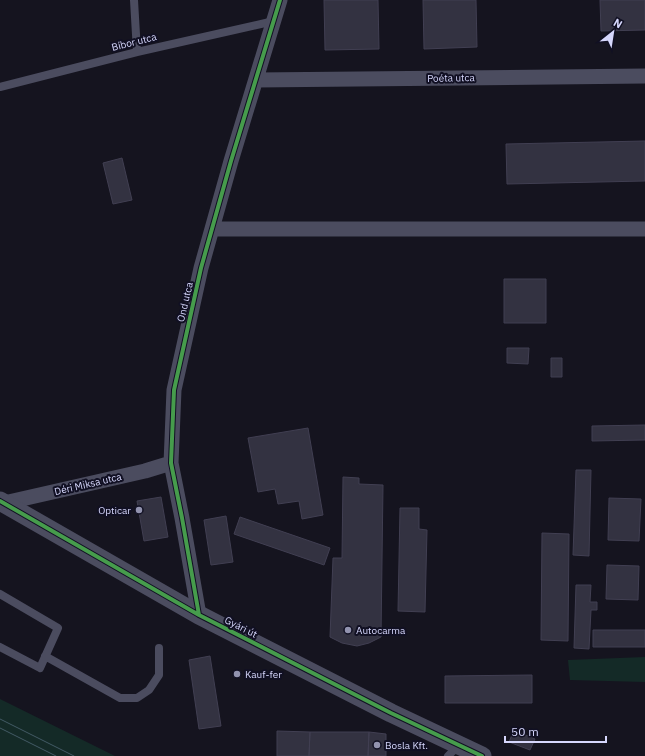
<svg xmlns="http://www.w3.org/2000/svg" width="645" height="756" font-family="'IBM Plex Sans',sans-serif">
	<rect width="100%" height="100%" fill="#15141f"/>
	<path fill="#142a27" d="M 645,657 L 645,682 L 570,680 L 568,660 Z
		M 0,699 L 115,756 L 0,756 Z"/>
	<path fill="#333241" stroke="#413f52" d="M 324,0 L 378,0 L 379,49 L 325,50 Z
		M 423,0 L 476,0 L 477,47 L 424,49 Z
		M 600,0 L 645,0 L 645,30 L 601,31 Z
		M 645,141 L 645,181 L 507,184 L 506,144 Z
		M 122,158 L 132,200 L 113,204 L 103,163 Z
		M 504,279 L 546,279 L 546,323 L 504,323 Z
		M 507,348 L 529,348 L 528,364 L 507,363 Z
		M 551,358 L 562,358 L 562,377 L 551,377 Z
		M 645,425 L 645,440 L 592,441 L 592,426 Z
		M 308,428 L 323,515 L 302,519 L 299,501 L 278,504 L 275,489 L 258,492 L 248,438 Z
		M 576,470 L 591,470 L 589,556 L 573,555 Z
		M 343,477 L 359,478 L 359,484 L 383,485 L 381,637 L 369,643 L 357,646 L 342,643 L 330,637 L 333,558 L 342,558 Z
		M 161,497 L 168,537 L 144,541 L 137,501 Z
		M 609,498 L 641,499 L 639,541 L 608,540 Z
		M 400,508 L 419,508 L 419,529 L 427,530 L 425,612 L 398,611 Z
		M 226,516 L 233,562 L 211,565 L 204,520 Z
		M 240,517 L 330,548 L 324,565 L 234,534 Z
		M 542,533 L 569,534 L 568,641 L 541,640 Z
		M 607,565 L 639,566 L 638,600 L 606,599 Z
		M 576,585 L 591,585 L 590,602 L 597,602 L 597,610 L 591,610 L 589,649 L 574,648 Z
		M 593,630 L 645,630 L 645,647 L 593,647 Z
		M 210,656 L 221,726 L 199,729 L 189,660 Z
		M 532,675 L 532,703 L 445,703 L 445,676 Z
		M 514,730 L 535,739 L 530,750 L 509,742 Z
		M 277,731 L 310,732 L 309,756 L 277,756 Z
		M 310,732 L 369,732 L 368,756 L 309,756 Z
		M 369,732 L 386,734 L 386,756 L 368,756 Z"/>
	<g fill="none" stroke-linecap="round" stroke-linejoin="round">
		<path stroke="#4b4c5f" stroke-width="8" d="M 134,0 L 137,52
			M 0,87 L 137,52 L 274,21
			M 0,594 L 58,628 L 40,668 L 0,647
			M 45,656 L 120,698 L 137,698 L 149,690 L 159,675 L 159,648
			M 448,756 L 459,745"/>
		<path stroke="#4b4c5f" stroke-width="15" d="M 256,80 L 645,76
			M 212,229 L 645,229
			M 4,503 L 145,471 L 171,463
			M 199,615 L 182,518 L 171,463 L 174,390 L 201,268 L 231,161 L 280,0"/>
		<path stroke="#4b4c5f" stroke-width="19" d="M 0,501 L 199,615 L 391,713 L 482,756"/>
		<path stroke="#435a65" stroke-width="1" d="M 0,719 L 74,756
			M 0,728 L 56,756"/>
		<g stroke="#111023" stroke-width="6">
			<path id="cycleway" d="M 0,501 L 199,615 L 391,713 L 482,756
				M 199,615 L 182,518 L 171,463 L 174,390 L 201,268 L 231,161 L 280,0"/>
		</g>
		<use href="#cycleway" stroke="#469c4c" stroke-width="4"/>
	</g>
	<g fill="#9293af" stroke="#111023" stroke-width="1.5">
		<circle cx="139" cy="510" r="4"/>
		<circle cx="348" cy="630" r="4"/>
		<circle cx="237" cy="674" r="4"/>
		<circle cx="377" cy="745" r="4"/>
	</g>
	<g text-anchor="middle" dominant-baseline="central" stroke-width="4" stroke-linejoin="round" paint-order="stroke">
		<g font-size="10" fill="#d6d7fc" stroke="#111023">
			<text transform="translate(134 42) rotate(-14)">Bíbor utca</text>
			<text transform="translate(451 78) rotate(-1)">Poéta utca</text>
			<text transform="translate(185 302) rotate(-77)">Ond utca</text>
			<text transform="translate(88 484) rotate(-13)">Déri Miksa utca</text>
			<text transform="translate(241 627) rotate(27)">Gyári út</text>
		</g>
		<g font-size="10" fill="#d6d7fc" stroke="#111023" text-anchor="start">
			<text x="131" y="510" text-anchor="end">Opticar</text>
			<text x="356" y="630">Autocarma</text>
			<text x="245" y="674">Kauf-fer</text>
			<text x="385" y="745">Bosla Kft.</text>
		</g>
	</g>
	<g transform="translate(613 32) rotate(30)" stroke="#111023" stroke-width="3" paint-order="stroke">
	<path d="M0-3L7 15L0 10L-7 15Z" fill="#d6d7fc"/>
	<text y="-6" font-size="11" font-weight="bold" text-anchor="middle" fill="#d6d7fc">N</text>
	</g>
	<path d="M505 736v6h101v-6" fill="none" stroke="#d6d7fc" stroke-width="2"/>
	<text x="511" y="736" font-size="12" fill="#d6d7fc" stroke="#111023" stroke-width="3" paint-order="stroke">50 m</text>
</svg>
